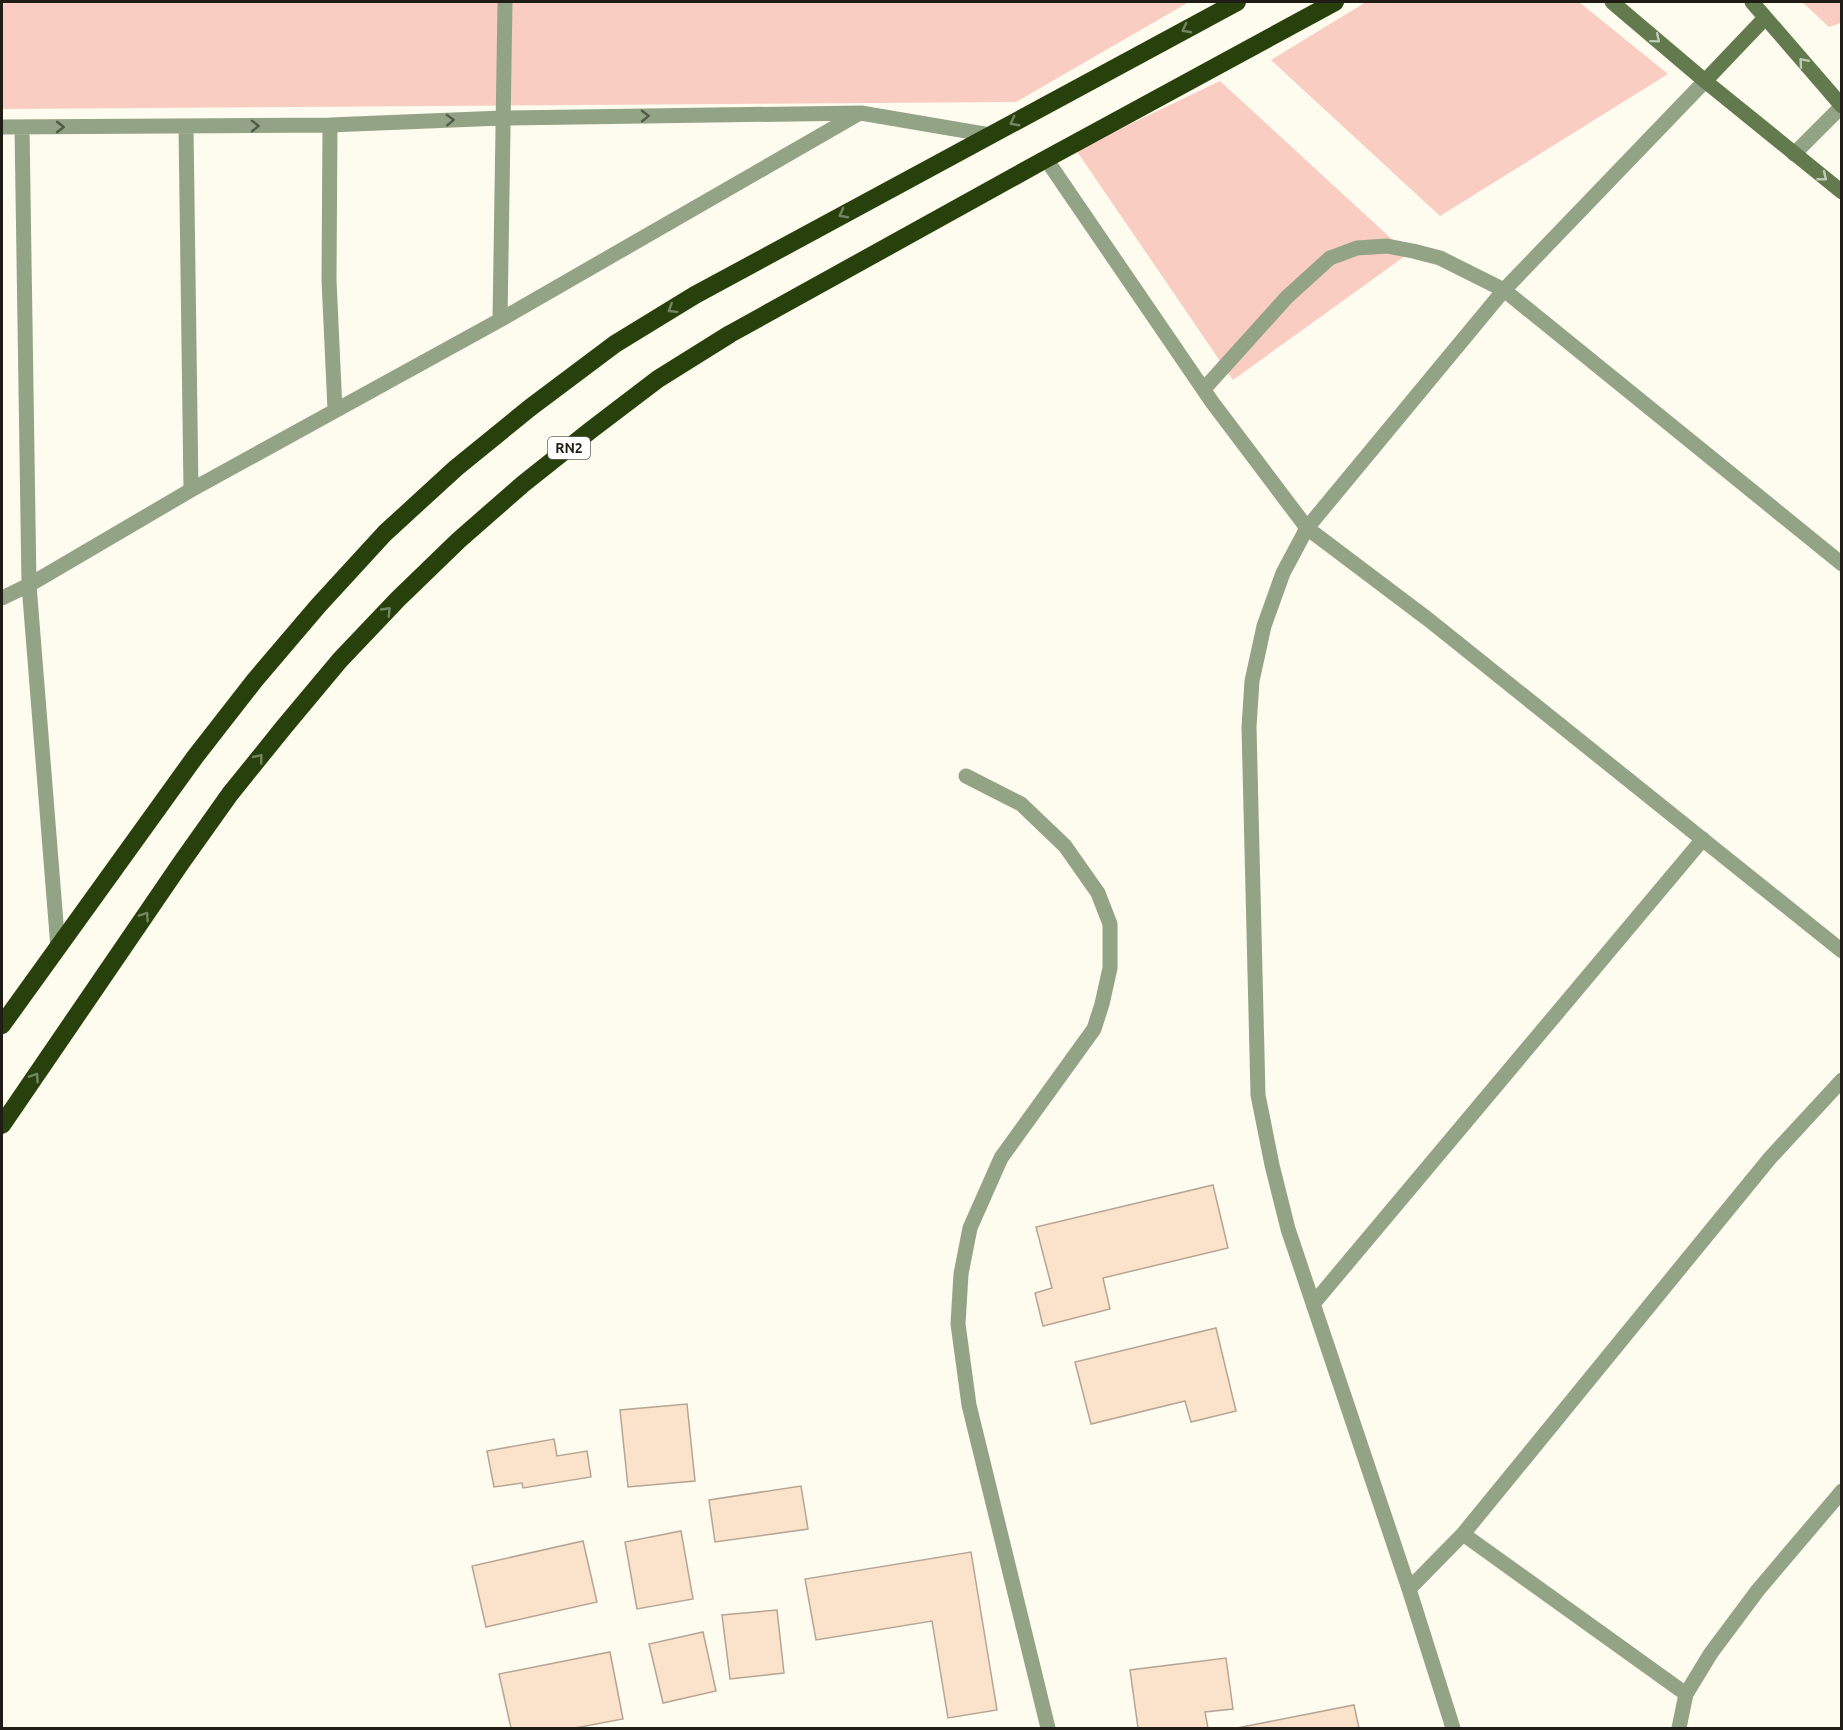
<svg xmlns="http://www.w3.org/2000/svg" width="1843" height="1730" font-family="Ubuntu,sans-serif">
	<rect width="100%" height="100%" fill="#fefcef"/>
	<path fill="#facdc3" d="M 2,2 L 1189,2 L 1016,102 L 2,109 Z
		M 1366,2 L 1579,2 L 1668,74 L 1440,216 L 1271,60 Z
		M 1802,2 L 1841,2 L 1841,23 L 1829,27 Z
		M 1220,81 L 1408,254 L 1233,380 L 1076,150 Z"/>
	<path fill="#fbe2ca" stroke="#b6a595" stroke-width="1.5" d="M 1213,1185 L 1228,1248 L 1103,1278 L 1110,1309 L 1043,1326 L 1035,1293 L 1052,1288 L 1036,1227 Z
		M 1216,1328 L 1236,1411 L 1191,1422 L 1185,1401 L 1091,1424 L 1075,1362 Z
		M 687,1404 L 695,1481 L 628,1487 L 620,1410 Z
		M 554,1439 L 557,1456 L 587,1451 L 591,1477 L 523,1488 L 522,1483 L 494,1487 L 487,1451 Z
		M 801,1486 L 808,1529 L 715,1542 L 709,1500 Z
		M 681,1531 L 693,1599 L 637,1609 L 625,1542 Z
		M 583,1541 L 597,1602 L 486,1627 L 472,1566 Z
		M 971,1552 L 997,1710 L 948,1718 L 932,1621 L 816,1640 L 805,1579 Z
		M 777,1610 L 784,1673 L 730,1679 L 722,1615 Z
		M 703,1632 L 716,1691 L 663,1703 L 649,1644 Z
		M 610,1652 L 623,1719 L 575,1728 L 511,1728 L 499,1674 Z
		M 1226,1658 L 1233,1709 L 1205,1712 L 1208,1728 L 1138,1728 L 1130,1670 Z
		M 1354,1705 L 1359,1728 L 1237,1728 Z"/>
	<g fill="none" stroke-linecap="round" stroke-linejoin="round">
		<path stroke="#93a486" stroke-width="15" d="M 1504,290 L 1705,81
			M 1204,389 L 1287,297 L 1330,258 L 1357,248 L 1387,246 L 1413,251 L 1440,258 L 1504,290 L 1842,564
			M 966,776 L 1021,804 L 1065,846 L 1098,893 L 1110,924 L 1110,968 L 1102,1004 L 1094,1029 L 1001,1158 L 970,1228 L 961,1274 L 958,1324 L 969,1405 L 1048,1728"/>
		<path stroke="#93a486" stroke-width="15" d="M 330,125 L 329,280 L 335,410
			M 2,127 L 330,125 L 502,118 L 861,113 L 990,135
			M 22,127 L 29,585 L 58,948
			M 186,127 L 191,490
			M 1794,154 L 1842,106
			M 1046,159 L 1212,402 L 1307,528 L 1429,620 L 1842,951
			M 500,320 L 505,2
			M 2,598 L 29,585 L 191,490 L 500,320 L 858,114
			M 1313,1304 L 1703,839
			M 1463,1534 L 1686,1694
			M 1409,1589 L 1463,1534 L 1770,1158 L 1842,1080
			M 1453,1728 L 1409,1589 L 1288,1229 L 1272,1165 L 1258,1095 L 1249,727 L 1252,681 L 1264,626 L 1283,573 L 1307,528 L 1504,290
			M 1679,1728 L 1686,1694 L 1711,1653 L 1758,1590 L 1842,1491"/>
		<path stroke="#627a4e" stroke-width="15" d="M 1612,2 L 1705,81 L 1842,192
			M 1752,2 L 1842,106
			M 1705,81 L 1765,18"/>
		<path stroke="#28410c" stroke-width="18" d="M 2,1025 L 195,757 L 255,680 L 318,606 L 385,533 L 456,468 L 531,407 L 615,344 L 695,295 L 1237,2
			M 2,1125 L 181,863 L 230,794 L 284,727 L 340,660 L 398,599 L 459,540 L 523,484 L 591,430 L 658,379 L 730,334 L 1046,159 L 1335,2"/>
	</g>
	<defs><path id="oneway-chevron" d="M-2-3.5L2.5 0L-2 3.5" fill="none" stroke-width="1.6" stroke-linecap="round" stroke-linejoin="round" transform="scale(1.5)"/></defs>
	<g stroke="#738461">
		<use href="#oneway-chevron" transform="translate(1186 29) rotate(152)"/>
		<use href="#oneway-chevron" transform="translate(1014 122) rotate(152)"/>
		<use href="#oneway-chevron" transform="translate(843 214) rotate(152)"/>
		<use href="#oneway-chevron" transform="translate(672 309) rotate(148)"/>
		<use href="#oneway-chevron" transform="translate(387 611) rotate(-46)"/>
		<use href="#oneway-chevron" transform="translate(259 758) rotate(-51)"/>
		<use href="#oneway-chevron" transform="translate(145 916) rotate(-56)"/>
		<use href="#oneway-chevron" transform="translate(35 1077) rotate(-56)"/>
	</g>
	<g stroke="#c0cab8">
		<use href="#oneway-chevron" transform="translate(1656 39) rotate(40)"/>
		<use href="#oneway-chevron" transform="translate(1803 62) rotate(-131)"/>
		<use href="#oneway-chevron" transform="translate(1823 177) rotate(39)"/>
	</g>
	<g stroke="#535a48">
		<use href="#oneway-chevron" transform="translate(645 116) rotate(-1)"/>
		<use href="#oneway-chevron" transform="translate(450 120) rotate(-2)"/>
		<use href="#oneway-chevron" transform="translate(255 126) rotate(-1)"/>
		<use href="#oneway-chevron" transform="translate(60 127)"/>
	</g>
	<g text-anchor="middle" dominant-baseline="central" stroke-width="5" stroke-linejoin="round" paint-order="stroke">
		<rect fill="#fff" stroke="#62615b" stroke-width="1.5" x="548" y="437" width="42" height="22" rx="4.5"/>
		<g font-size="14" font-weight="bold" fill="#1f1d15">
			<text x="569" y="448">RN2</text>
		</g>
	</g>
	<rect width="1843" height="1730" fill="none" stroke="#1f1d15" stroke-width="6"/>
</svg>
